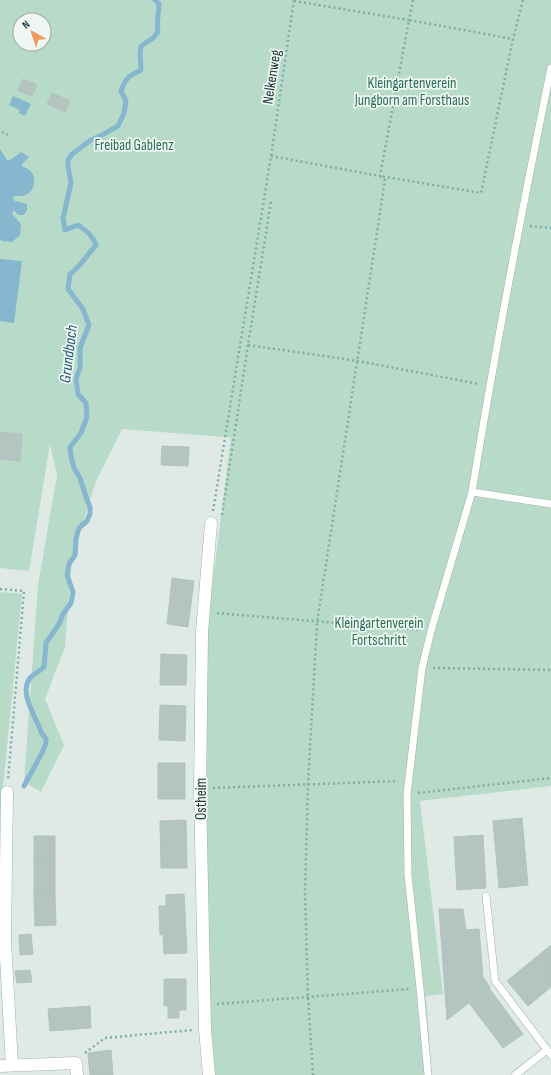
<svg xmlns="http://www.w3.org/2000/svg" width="551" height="1075" font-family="'Sofia Sans Condensed',sans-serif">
	<rect width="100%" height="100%" fill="#dfeae7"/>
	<path fill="#b7dbc8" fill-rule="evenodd" d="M 0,0 L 551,0 L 551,786 L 420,801 L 443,994 L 426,996 L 432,1075 L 212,1075 L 204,787 L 207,647 L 210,603 L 231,438 L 224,437 L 122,429 L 96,481 L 72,559 L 65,647 L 45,699 L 64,745 L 41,792 L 24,782 L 38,585 L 57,475 L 50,444 L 29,571 L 0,568 ZM 20,20 L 44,20 L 44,44 L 20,44 Z
		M 0,592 L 22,594 L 3,788 L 0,815 L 3,855 L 0,855 Z"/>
	<path fill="#87b6cf" d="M 13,96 L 31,104 L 25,116 L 19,113 L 20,110 L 9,105 Z
		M 0,149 L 7,160 L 10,160 L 21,152 L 29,157 L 22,164 L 23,167 C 35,169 38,185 29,193 C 25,197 19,196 14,196 L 13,199 L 15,201 L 27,204 L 27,210 L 24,215 L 18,215 L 15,211 L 13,211 L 12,214 L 21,224 L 20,235 L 12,242 L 2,241 L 0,239 Z
		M 0,259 L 22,261 L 14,323 L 0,321 Z"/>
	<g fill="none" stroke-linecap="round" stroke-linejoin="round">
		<path stroke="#87b6cf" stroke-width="5" d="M 24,786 C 28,778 46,748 46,742 C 47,738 44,736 42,734 C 37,718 17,692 31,677 C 35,673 40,671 44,667 L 46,643 L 59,624 L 63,614 L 71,603 L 73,592 L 67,575 L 69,564 L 75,555 L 76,539 L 78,531 L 80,527 L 87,521 L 90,514 L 90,507 L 87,500 L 80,478 L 74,468 L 71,457 L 70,447 L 81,433 L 87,417 L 86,403 L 78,394 L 76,379 L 80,368 L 80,348 L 89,325 L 83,309 L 68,289 L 70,274 C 79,268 88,254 96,245 C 93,236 86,230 78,225 L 65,230 L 63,218 L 71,183 L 68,166 L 68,160 L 72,154 L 91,140 L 102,135 L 118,126 L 124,113 L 126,101 L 121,91 C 126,78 128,76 141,70 C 141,62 139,54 141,46 L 153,38 L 158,32 C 156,22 159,14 159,4 L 155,0"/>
	</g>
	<path fill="#b4c4c0" stroke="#b1c3bf" d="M 23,79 L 37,85 L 32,96 L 18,90 Z
		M 52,93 L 70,101 L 65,112 L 47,104 Z
		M 0,432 L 22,434 L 20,461 L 0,459 Z
		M 162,446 L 189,447 L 188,466 L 161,465 Z
		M 172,578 L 194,581 L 188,627 L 167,624 Z
		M 161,654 L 187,655 L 186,685 L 160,685 Z
		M 160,705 L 186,706 L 185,741 L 159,740 Z
		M 158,763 L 185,763 L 185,799 L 158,799 Z
		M 522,818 L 528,885 L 499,888 L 493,821 Z
		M 186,820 L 187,868 L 161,868 L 160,821 Z
		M 483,835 L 486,888 L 457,890 L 454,837 Z
		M 34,836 L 55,836 L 55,861 L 34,861 Z
		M 34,861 L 55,861 L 55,895 L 34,895 Z
		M 184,894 L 187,953 L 164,954 L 163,934 L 160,935 L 159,906 L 166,906 L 166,895 Z
		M 34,895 L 55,895 L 56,925 L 35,926 Z
		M 439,909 L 463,909 L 466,930 L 479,929 L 483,977 L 490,987 L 489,988 L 523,1034 L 503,1048 L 469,1003 L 447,1020 Z
		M 31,934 L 33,954 L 20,955 L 19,935 Z
		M 551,945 L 551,987 L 528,1006 L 507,981 Z
		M 30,970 L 32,982 L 17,983 L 15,971 Z
		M 164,979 L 186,979 L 186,1010 L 179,1010 L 179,1018 L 168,1018 L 168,1006 L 164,1006 Z
		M 90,1006 L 91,1028 L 50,1031 L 48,1009 Z
		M 111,1050 L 113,1075 L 90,1075 L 88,1053 Z"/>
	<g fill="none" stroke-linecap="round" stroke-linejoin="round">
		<g stroke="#a2b1af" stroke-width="8">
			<path id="service" d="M 472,492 C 495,350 522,209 551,68
				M 486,896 L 495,981 L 551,1055
				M 428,1075 L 420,988 L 408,875 L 407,794 L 422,668 L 431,631 L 472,492 L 551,504
				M 515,1075 L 547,1050"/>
		</g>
		<g stroke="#a2b1af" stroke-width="13">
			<path id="minor" d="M 7,792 L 5,940 L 12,1065
				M 0,1066 L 76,1063 L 77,1075
				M 209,1075 L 205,1029 L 200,790 L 202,632 L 211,523"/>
		</g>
		<path stroke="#7fada7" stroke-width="2.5" stroke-dasharray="2 3" stroke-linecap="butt" d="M 294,1 L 409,20 L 413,0
			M 2,132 L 8,135
			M 271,156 L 380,176 L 409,20 L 513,39
			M 271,202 L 248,345 L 358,361 L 479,384
			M 530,226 L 551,228
			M 213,511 L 271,156 L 294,0
			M 222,515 L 248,345
			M 0,589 L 24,591 L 8,780
			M 217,613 L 420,630
			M 433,668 L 551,670
			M 213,788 L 398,781
			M 418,793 L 551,778
			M 217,1004 L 410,989
			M 85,1053 L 105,1038 L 192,1030
			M 313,1075 L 308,997 L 305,891 L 308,784 L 317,623 L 385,180 L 380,176 L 481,193 L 513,39 L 523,0"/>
		<use href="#service" stroke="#fff" stroke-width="7"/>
		<use href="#minor" stroke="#fff" stroke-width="12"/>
	</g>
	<g text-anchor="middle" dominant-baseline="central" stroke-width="3.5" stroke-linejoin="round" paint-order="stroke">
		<g font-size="15" fill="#203937" stroke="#eff7f4">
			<text transform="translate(272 77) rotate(-81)">Nelkenweg</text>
			<text transform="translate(201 799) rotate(-90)">Ostheim</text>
		</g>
		<g font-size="15" fill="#2b6f53" stroke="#eff7f4">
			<text x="412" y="83">Kleingartenverein<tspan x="412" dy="17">Jungborn am Forsthaus</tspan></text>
			<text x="134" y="145">Freibad Gablenz</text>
			<text x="379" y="623">Kleingartenverein<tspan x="379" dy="17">Fortschritt</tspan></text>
		</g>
		<g font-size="16" font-style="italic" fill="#1c5473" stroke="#eff7f4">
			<text transform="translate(69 354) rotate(-83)">Grundbach</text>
		</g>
	</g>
	<g transform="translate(32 32) rotate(320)"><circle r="19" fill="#eff7f4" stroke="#9caba8"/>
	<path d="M0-3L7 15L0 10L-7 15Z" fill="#ef9a57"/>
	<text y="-6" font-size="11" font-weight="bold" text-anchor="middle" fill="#203937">N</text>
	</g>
</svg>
